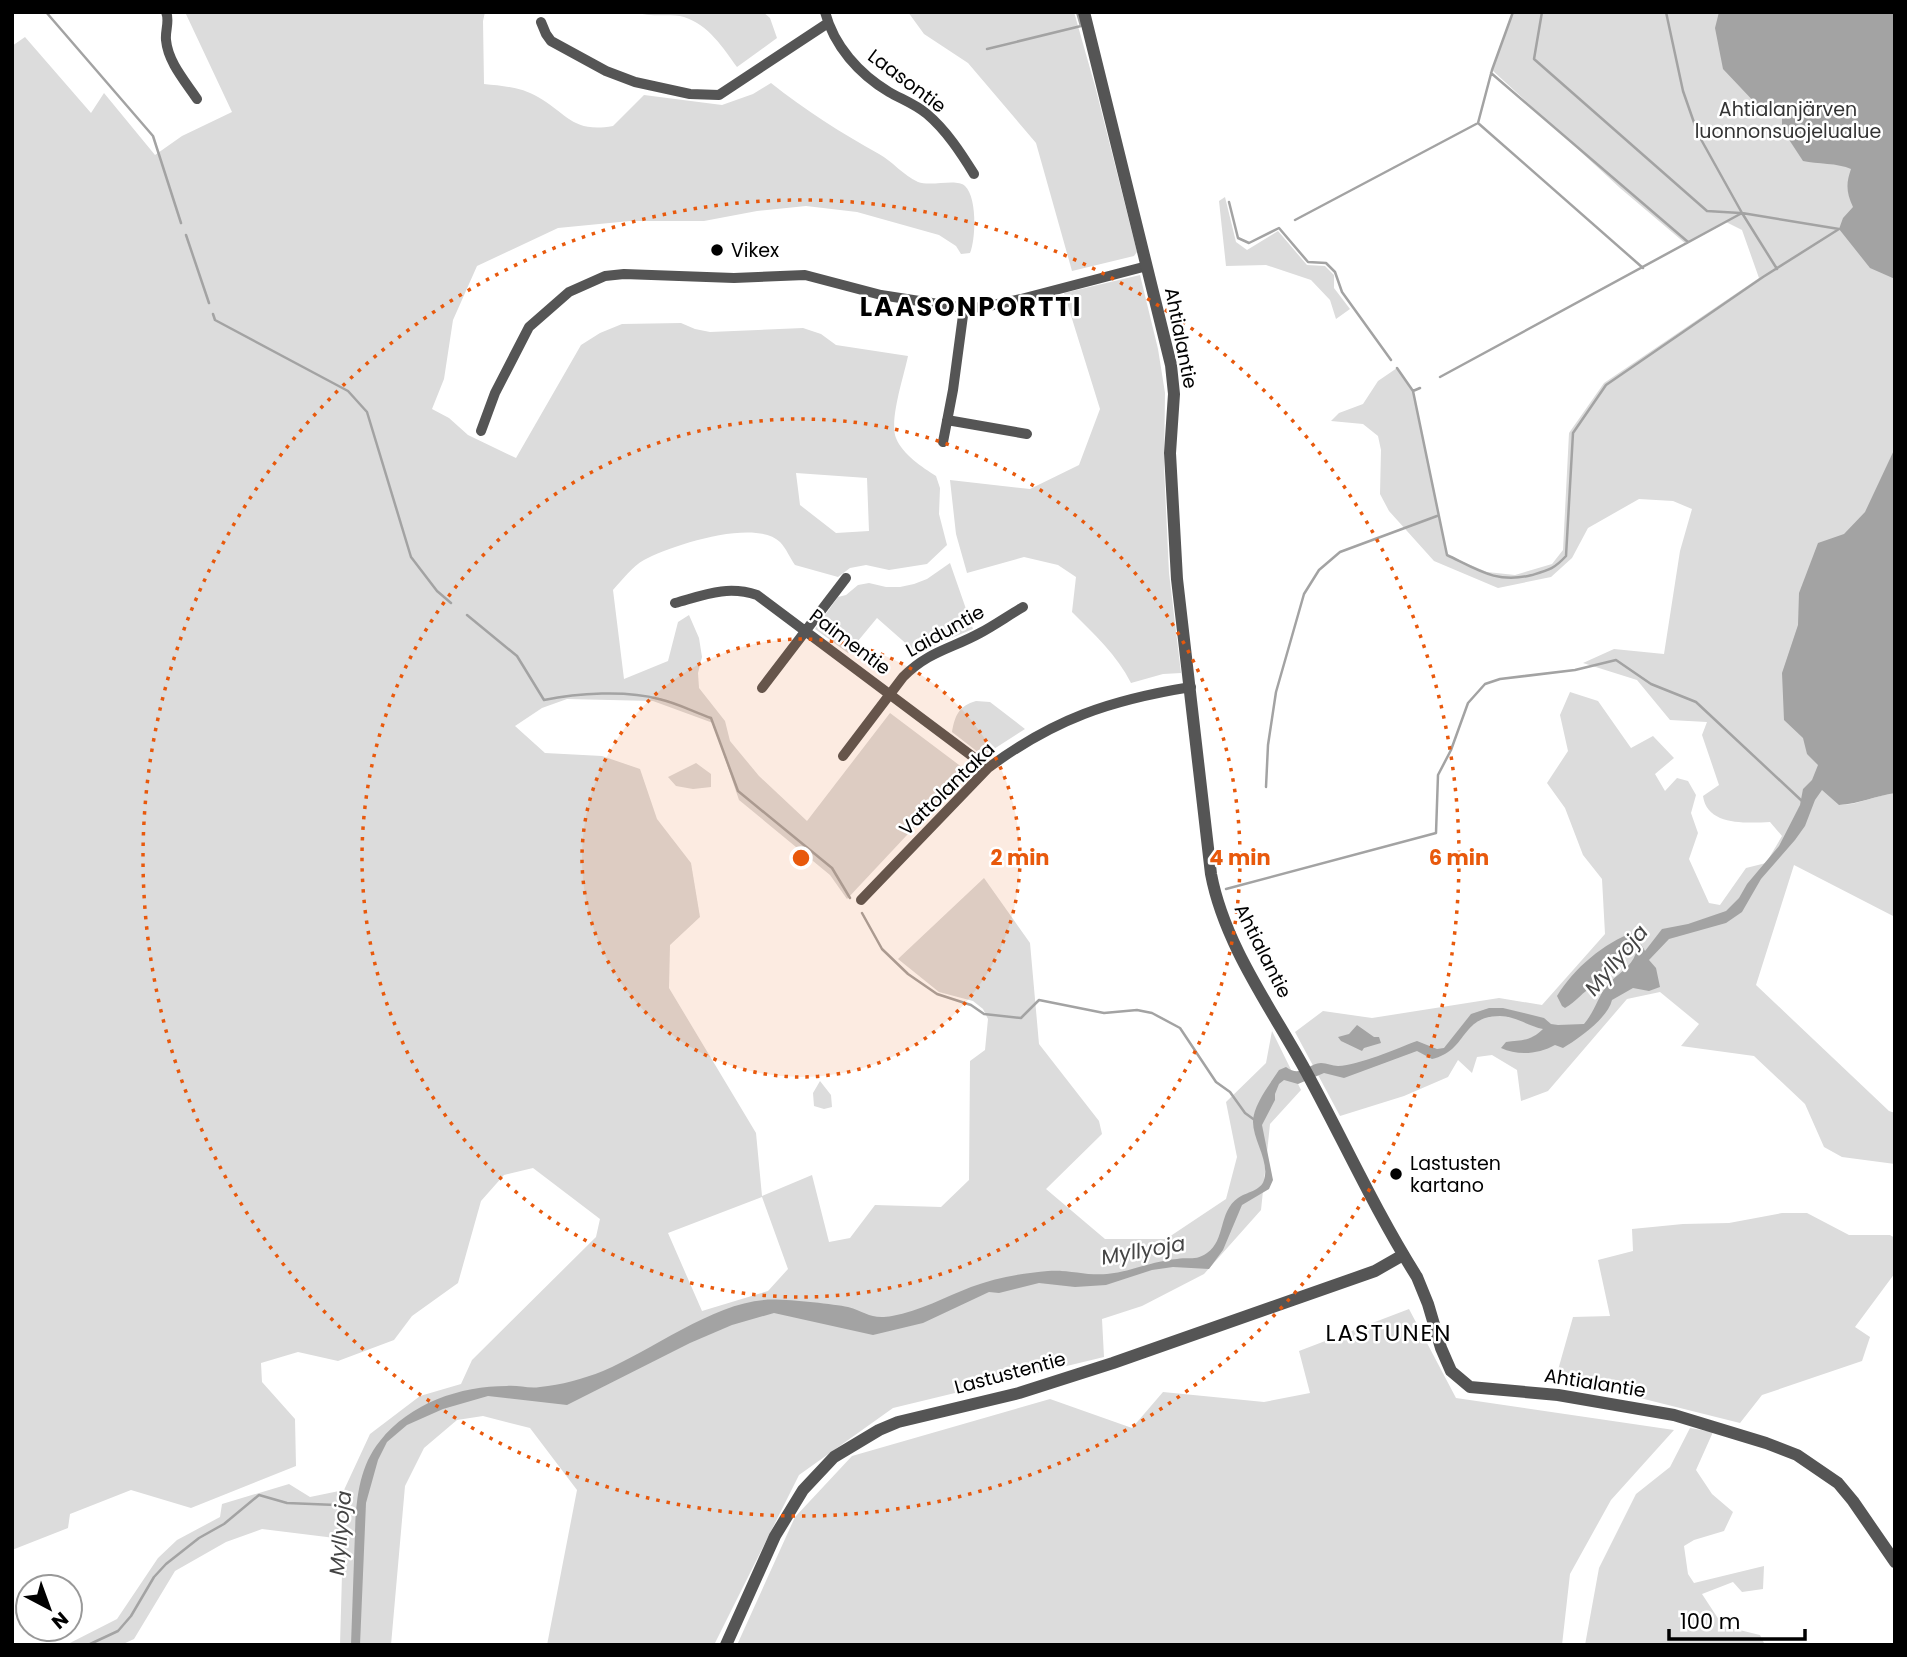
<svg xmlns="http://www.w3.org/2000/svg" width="1907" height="1657" font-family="Poppins,sans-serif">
	<rect width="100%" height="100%" fill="#fff"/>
	<path fill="#dcdcdc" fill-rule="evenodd" d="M 185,12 L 485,12 L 483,21 L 484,84 C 503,86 521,87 538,97 C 568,114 572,133 613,126 L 644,95 L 722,105 L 753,94 L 771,83 C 805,110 841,133 879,154 C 892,161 904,176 918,182 C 931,187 957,178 965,186 C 977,197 976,238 970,253 L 961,254 L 956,246 L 939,235 L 857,212 L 806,206 L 757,211 L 704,221 L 630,221 L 558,228 L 477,266 L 453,320 L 444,379 L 432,409 L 449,418 L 468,435 L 516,458 L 581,345 L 600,333 L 622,324 L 681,323 L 695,329 L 710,332 L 803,328 L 821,334 L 836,345 L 908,356 C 904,376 889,420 896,438 C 903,455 922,467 936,476 L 940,488 L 939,514 L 947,545 L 927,564 L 889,570 L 866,565 L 850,568 L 838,577 L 795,565 C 790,558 786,548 780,542 C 756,518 671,545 644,560 C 633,566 622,580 613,590 L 624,679 L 668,661 L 678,622 L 689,615 L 699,638 L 702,657 L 698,673 L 699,688 L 725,721 L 730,741 L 759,776 L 807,821 L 890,713 L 967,771 L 847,899 L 830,875 L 739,800 L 713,723 L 653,701 L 567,699 L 542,708 L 515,726 L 545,753 L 602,756 L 640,769 L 657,819 L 691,863 L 700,917 L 670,945 L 669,988 L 756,1133 L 762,1196 L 812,1175 L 829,1242 L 850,1238 L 875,1205 L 941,1207 L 969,1180 L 970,1061 L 985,1050 L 988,1019 L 983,1009 L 973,1001 L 939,992 L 898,959 L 984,878 L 1030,943 L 1039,1044 L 1099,1121 L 1102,1134 L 1046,1189 L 1105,1239 L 1166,1239 L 1226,1199 L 1237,1157 L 1226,1102 L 1266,1063 L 1272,1031 L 1301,1090 L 1270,1124 L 1261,1210 L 1204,1274 L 1142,1306 L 1102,1319 L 1104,1357 L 893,1408 L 799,1475 L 714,1645 L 547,1645 L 577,1490 L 530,1428 L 483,1416 L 457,1420 L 424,1448 L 405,1486 L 391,1645 L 340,1645 L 343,1539 L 262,1529 L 226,1542 L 175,1571 L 134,1639 L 121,1645 L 66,1645 L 117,1619 L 158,1558 L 177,1540 L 220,1517 L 222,1504 L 289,1484 L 310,1497 L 344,1490 L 370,1434 L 420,1396 L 461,1384 L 472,1360 L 596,1237 L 600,1219 L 533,1168 L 504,1175 L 481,1201 L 458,1283 L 412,1316 L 394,1340 L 338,1361 L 298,1352 L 261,1363 L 262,1382 L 295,1419 L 296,1466 L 191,1508 L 131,1490 L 70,1514 L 68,1528 L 12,1550 L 12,46 L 25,37 L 91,113 L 104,93 L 155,155 L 182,136 L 232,112 ZM 796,473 L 867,478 L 869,531 L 836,533 L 800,505 ZM 762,1197 L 788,1269 L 768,1291 L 702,1311 L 668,1233 Z
		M 634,12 L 763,12 L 770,18 L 777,38 L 737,67 C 723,48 709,25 684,17 C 670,13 652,18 634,12 Z
		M 908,12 L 1074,12 L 1095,86 L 1137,252 L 1134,256 L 1072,271 L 1036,143 L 968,63 L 924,34 Z
		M 1513,12 L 1895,12 L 1895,917 L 1794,865 L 1756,985 L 1889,1111 L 1895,1113 L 1895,1164 L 1842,1157 L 1824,1147 L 1805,1104 L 1754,1056 L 1681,1046 L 1699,1024 L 1660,992 L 1627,999 L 1548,1091 L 1521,1101 L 1517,1070 L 1492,1055 L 1477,1057 L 1472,1073 L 1458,1060 L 1448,1077 L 1404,1096 L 1340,1116 L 1295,1032 L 1323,1011 L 1372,1018 L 1499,998 L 1542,1005 L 1605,934 L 1602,879 L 1583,855 L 1565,808 L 1547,783 L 1568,751 L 1560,715 L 1570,692 L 1598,701 L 1631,748 L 1653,736 L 1674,758 L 1655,774 L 1665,791 L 1677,778 L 1688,781 L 1696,795 L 1691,813 L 1698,833 L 1689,859 L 1709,903 L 1720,905 L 1746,868 L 1766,863 L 1782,836 L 1770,822 C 1746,823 1707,826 1703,796 L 1719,785 L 1702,735 L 1707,722 L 1670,720 L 1637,680 L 1583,663 L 1614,649 L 1664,654 L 1680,551 L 1692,509 L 1673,501 L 1639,499 L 1588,528 L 1572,558 L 1551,577 L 1498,588 L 1434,561 L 1389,511 L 1380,494 L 1381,450 L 1378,436 L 1363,424 L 1331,421 L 1339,413 L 1363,404 L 1378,381 L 1397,368 L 1413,391 L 1447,555 L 1487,572 L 1515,575 L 1552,564 L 1563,550 L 1569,433 L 1604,383 L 1759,278 L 1742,230 L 1726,222 L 1686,244 L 1620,188 L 1492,70 ZM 1863,783 L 1884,795 L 1852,804 L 1839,805 Z
		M 1225,197 L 1236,242 L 1247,250 L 1278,231 L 1307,265 L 1325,266 L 1334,275 L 1334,288 L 1350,309 L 1336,319 L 1330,300 L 1311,280 L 1266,265 L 1226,266 L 1219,201 Z
		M 1140,275 L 1158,349 L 1165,393 L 1164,467 L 1169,573 L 1181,673 L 1163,674 L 1131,683 C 1117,655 1094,634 1072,612 L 1076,577 L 1058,565 L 1024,557 L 967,573 L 956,534 L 950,480 L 1030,489 L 1079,465 L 1100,409 L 1064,293 Z
		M 950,563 L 973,629 L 944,641 L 919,655 L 877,618 L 848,653 L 815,629 L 838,597 L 846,595 L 858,585 L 869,583 L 886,587 L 900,587 L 914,584 L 927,579 Z
		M 976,701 L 990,702 L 1025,729 L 983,756 L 952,732 C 955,715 959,706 976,701 Z
		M 696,763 L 711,774 L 711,787 L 693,789 L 676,786 L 668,777 Z
		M 820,1081 L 831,1095 L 832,1107 L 824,1109 L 814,1106 L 813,1093 Z
		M 1782,1213 L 1807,1213 L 1849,1235 L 1890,1235 L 1895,1238 L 1895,1273 L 1855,1327 L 1870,1337 L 1862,1361 L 1762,1395 L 1740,1423 L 1556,1377 L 1573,1317 L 1610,1316 L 1598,1260 L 1633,1251 L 1632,1229 L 1683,1224 L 1729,1223 Z
		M 1409,1309 L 1456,1398 L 1674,1430 L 1611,1500 L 1570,1574 L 1562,1645 L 737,1645 L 795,1517 L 852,1456 L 1050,1399 L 1132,1428 L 1163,1392 L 1264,1402 L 1310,1393 L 1299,1351 Z
		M 1690,1428 L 1713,1432 L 1696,1470 L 1712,1494 L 1733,1512 L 1724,1531 L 1694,1540 L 1684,1546 L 1688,1574 L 1694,1583 L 1764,1566 L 1763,1589 L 1742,1592 L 1733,1582 L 1702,1594 L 1723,1626 L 1760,1635 L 1765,1645 L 1585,1645 L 1599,1568 L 1636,1494 L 1670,1467 Z"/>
	<path fill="#a3a3a3" d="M 1719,12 L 1895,12 L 1895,279 L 1870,268 L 1839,229 L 1843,218 L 1853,207 C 1846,192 1846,183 1851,169 C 1838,163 1817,164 1803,161 L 1782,129 L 1782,106 L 1758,106 L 1723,69 L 1715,28 Z
		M 1895,448 L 1895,793 C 1876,796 1858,804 1839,805 L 1822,790 L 1815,800 L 1805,826 L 1795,840 L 1761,879 L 1742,912 L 1726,923 L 1669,939 L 1649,960 L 1656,968 L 1660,987 L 1649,991 L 1633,988 L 1612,1000 C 1608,1018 1578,1039 1563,1048 L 1555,1045 C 1539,1054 1518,1056 1501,1048 L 1506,1042 C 1522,1040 1531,1041 1543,1029 C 1529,1026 1514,1016 1500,1016 C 1460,1016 1468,1051 1432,1059 L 1417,1051 L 1344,1078 L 1324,1073 L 1298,1084 L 1284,1080 L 1279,1084 L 1275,1094 L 1275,1100 L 1262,1125 L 1273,1180 L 1269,1189 L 1242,1205 L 1223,1250 L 1209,1269 L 1173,1267 L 1152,1270 L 1106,1285 L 1075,1287 L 1039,1283 L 999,1293 L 989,1292 L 923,1323 L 873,1335 L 774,1313 L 732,1325 L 690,1343 L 567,1405 L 488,1396 L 443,1409 L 407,1425 L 387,1442 L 378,1460 L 366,1503 L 360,1645 L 351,1645 C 352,1616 353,1588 354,1560 C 356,1519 353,1474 380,1441 C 410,1403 460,1386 507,1386 C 518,1385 529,1389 540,1387 C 561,1385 583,1379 603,1371 C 651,1351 712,1304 764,1300 C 780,1298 832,1304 848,1307 C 866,1312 871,1320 892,1316 C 920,1311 945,1297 971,1287 C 995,1278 1023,1273 1048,1271 C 1067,1269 1087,1276 1107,1274 C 1130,1272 1152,1261 1177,1259 C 1189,1257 1196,1261 1207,1253 C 1226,1240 1218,1212 1238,1198 C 1246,1192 1261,1191 1264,1180 C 1270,1162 1253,1140 1253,1122 C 1253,1105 1270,1084 1279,1070 L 1286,1067 C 1301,1078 1307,1064 1321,1063 C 1327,1063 1332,1066 1338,1066 C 1360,1065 1395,1049 1417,1041 L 1437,1049 L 1444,1048 L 1471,1014 L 1489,1008 L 1503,1008 L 1544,1018 L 1551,1024 L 1558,1025 L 1584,1024 C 1595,1011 1598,997 1607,985 C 1617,974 1631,968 1636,953 L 1634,949 L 1630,948 L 1623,954 L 1611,954 L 1594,986 C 1583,991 1576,1002 1565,1008 L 1562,1006 L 1557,996 C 1574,968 1604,943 1634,932 L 1645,951 L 1662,929 L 1688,924 L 1726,911 L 1739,898 L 1747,884 L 1779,846 L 1800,805 L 1803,789 L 1812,780 L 1818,765 L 1807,754 L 1803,738 L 1784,720 L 1782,673 L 1798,625 L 1799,593 L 1818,543 L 1844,534 L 1865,512 Z
		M 1357,1025 L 1374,1037 L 1379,1037 L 1381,1043 L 1364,1048 L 1362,1051 L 1341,1041 L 1338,1037 L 1349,1034 Z"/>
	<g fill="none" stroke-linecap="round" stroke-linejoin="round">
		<path stroke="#a3a3a3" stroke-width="2.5" d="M 46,12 L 153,136 L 181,223
			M 1542,12 L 1534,59 L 1707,211 L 1740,213
			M 1666,12 L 1683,91 L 1698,134 L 1742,213 L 1777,269
			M 987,49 L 1081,26 L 1077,12
			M 1491,73 L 1688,242
			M 1478,123 L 1643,268
			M 1229,202 L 1238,238 L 1249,243 L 1279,228 L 1308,262 L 1326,263 L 1335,272 L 1342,292 L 1391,360
			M 1295,220 L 1478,123 L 1492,70 L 1513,12
			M 186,235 L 209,303
			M 213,314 L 215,320 L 348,391 L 367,412 L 411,557 L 437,591 L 451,603
			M 1397,368 L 1413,391 L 1447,555 C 1478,570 1497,584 1532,575 C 1549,570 1554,569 1566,556 L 1573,433 L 1606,385 L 1763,277 L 1839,229
			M 1440,377 L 1742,213 L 1839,229
			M 1413,391 L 1420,388
			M 467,615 L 517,656 L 544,700 C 577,693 627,690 659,699 C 677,703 694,712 711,718 L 738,791 L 832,868 L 850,898
			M 1266,787 L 1268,745 L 1276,692 L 1304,594 L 1319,570 L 1340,552 L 1437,516
			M 1226,889 L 1436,833 L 1438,775 L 1451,750 L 1468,703 L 1485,684 L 1500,679 L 1575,670 L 1616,660 L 1651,684 L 1696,702 L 1802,801
			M 862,913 L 882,949 L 908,974 L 937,994 L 971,1005 L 984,1014 L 1021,1018 L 1039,1000 L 1104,1013 L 1137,1010 L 1152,1013 L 1180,1028 L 1216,1082 L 1230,1092 L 1245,1113 L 1256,1121
			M 88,1645 L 118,1631 L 131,1616 L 154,1577 L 166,1564 L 199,1538 L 224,1524 L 259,1495 L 287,1503 L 336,1505 L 358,1511"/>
		<path stroke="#555" stroke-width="10" d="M 166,12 C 170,21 165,30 166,40 C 168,62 185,81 197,99
			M 825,12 C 834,46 859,74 889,92 C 901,99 915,104 927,114 C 946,130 961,153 974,174
			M 541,22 L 546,34 L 551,41 L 606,71 L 635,82 L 690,94 L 719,95 L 828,23
			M 947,420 L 1027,434
			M 481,431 L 495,393 L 529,327 L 569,292 L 605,276 L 624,274 L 734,278 L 805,275 L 881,295 L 964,308 L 984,307 L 1021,299 L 1147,266
			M 943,442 L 953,390 L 964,308
			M 675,603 C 704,595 727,585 757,595 L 988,768
			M 762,688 L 846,578
			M 843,756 L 903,677 C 929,651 951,649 980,633 C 995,625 1009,615 1023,607
			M 861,900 L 988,768 C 1054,719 1110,700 1191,687"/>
		<path stroke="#555" stroke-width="12" d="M 1084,12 L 1171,365 L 1174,394 L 1170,453 L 1177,579 L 1211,874 C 1224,943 1269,1005 1303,1066 C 1341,1135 1374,1209 1417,1277 L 1428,1304 L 1441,1348 L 1451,1371 L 1470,1387 L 1558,1395 L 1674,1415 L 1766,1443 L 1797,1455 L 1838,1483 L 1853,1501 L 1895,1562
			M 726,1645 L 775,1536 L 803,1490 L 834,1457 L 879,1430 L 898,1422 L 1019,1393 L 1113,1363 L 1375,1271 L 1403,1255"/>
	</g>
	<circle cx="801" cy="858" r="219" fill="#e8590c" fill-opacity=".12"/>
	<g fill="none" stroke="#e8590c" stroke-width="3.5" stroke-dasharray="3.5 7">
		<circle cx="801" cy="858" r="219"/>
		<circle cx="801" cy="858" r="439"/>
		<circle cx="801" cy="858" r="658"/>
	</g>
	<g fill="#000" stroke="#fff" stroke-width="2.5">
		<circle cx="717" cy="250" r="7"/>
		<circle cx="1396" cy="1174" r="7"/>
	</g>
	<g text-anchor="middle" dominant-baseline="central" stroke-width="5" stroke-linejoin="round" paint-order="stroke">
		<g font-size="19" fill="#000" stroke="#fff">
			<text transform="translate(907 81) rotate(37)">Laasontie</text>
			<text transform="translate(1181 338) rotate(79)">Ahtialantie</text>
			<text transform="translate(945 631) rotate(-29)">Laiduntie</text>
			<text transform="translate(850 642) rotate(37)">Paimentie</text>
			<text transform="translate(947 789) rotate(-44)">Vattolantaka</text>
			<text transform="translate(1263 951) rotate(63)">Ahtialantie</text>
			<text transform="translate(1010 1373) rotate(-15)">Lastustentie</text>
			<text transform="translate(1595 1383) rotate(9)">Ahtialantie</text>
		</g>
		<g font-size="19" fill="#333" stroke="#fff">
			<text x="1788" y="109">Ahtialanjärven<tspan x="1788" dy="22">luonnonsuojelualue</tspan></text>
		</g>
		<g font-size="19" fill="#000" stroke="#fff" text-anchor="start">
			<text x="731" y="250">Vikex</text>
			<text x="1410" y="1163">Lastusten<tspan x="1410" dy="22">kartano</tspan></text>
		</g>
		<g font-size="21" font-style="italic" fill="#444" stroke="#fff">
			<text transform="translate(1616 960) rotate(-50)">Myllyoja</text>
			<text transform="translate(1143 1250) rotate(-10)">Myllyoja</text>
			<text transform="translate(340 1533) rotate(-85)">Myllyoja</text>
		</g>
		<g font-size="23" letter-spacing="2" fill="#000" stroke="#fff">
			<text x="1389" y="1333">LASTUNEN</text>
		</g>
		<g font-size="26" font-weight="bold" letter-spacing="2" fill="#000" stroke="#fff">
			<text x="971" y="307">LAASONPORTTI</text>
		</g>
	</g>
	<circle cx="801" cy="858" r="10" fill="#e8590c" stroke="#fff" stroke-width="3.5"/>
	<g font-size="21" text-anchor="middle" font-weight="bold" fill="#e8590c" stroke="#fff" stroke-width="5" stroke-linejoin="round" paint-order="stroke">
		<text x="1020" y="865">2 min</text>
		<text x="1240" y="865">4 min</text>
		<text x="1459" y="865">6 min</text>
	</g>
	<rect width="1907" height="1657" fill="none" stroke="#000000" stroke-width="28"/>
	<g transform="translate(49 1608) rotate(139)"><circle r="33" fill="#ffffff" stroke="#999999" stroke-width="2"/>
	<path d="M0-5L12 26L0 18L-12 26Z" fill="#000000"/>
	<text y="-10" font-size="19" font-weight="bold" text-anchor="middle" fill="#000000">N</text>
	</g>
	<path d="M1669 1629v10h136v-10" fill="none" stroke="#000000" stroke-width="3.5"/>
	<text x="1680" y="1629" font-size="21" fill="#000000" stroke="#ffffff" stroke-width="5" paint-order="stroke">100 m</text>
</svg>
